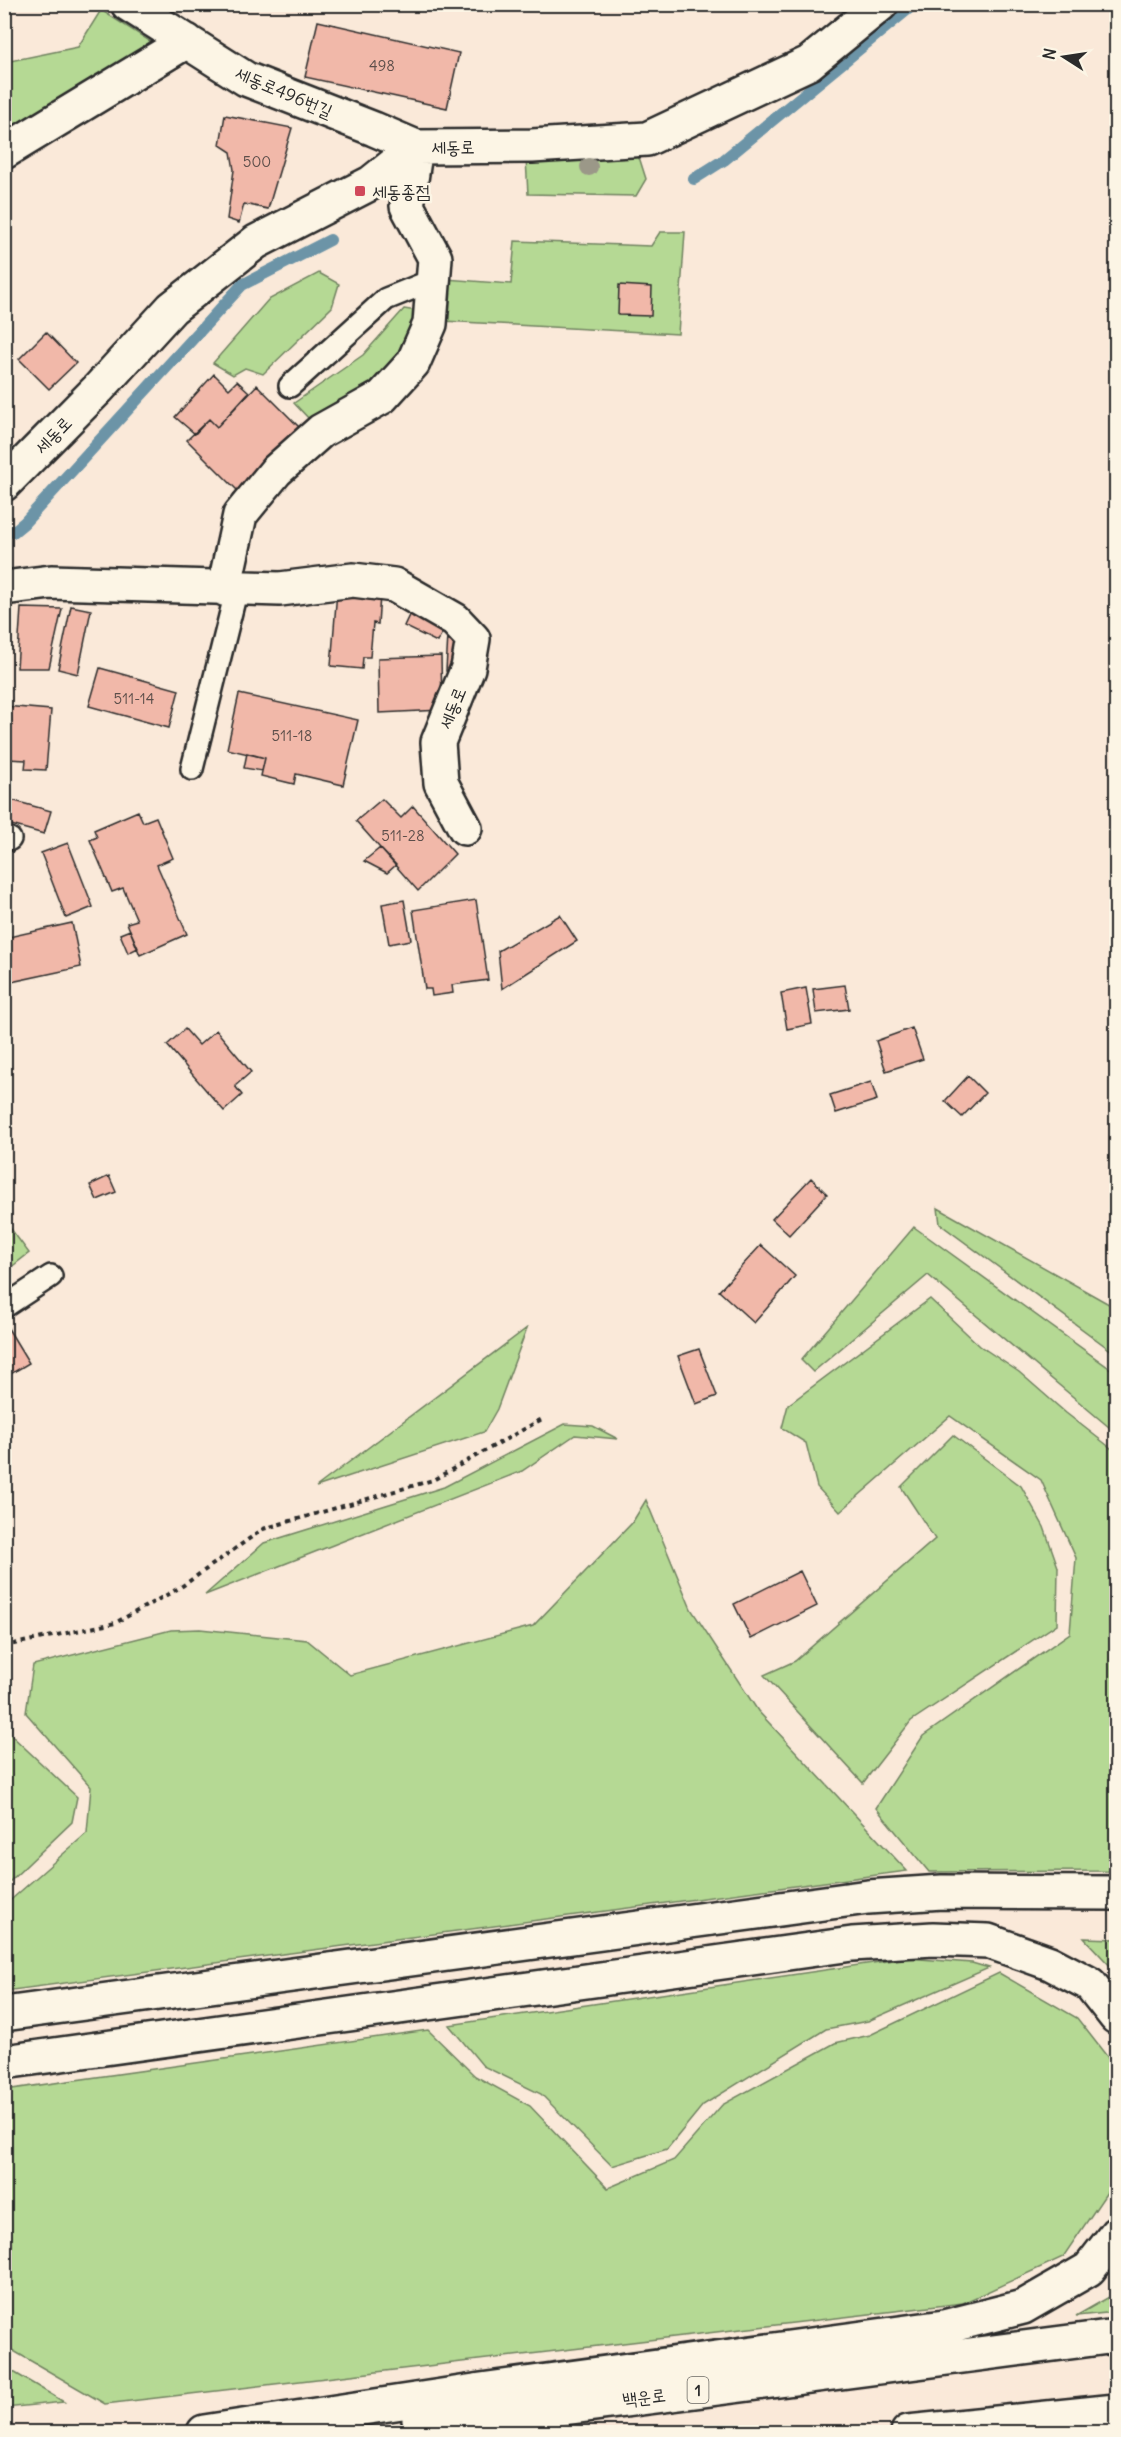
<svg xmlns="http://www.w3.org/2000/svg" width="1121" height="2437" font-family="Delius,'Poor Story',sans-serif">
	<rect width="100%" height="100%" fill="#fae9d9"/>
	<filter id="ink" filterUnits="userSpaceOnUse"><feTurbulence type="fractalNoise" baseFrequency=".0167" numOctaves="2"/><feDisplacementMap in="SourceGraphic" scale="12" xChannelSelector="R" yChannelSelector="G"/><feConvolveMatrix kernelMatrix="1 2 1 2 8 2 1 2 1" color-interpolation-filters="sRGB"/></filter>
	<g filter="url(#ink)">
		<path fill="#b5d994" stroke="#708260" stroke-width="1.5" d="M 101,10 L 153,43 L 11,129 L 5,130 L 5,62 L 78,47 Z
			M 635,152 L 640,160 L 646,179 L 636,196 L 528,194 L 526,159 Z
			M 660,232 L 685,232 L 678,334 L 443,321 L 446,279 L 511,284 L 515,241 L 651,246 Z
			M 319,273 L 339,284 L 332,307 L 263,374 L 245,368 L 233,375 L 213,363 L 268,300 Z
			M 404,309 L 417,311 L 412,331 L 377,384 L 312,422 L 294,403 L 363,355 Z
			M 938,1208 L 1116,1308 L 1116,1354 L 940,1224 Z
			M 5,1221 L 29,1253 L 5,1272 Z
			M 914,1227 L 1116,1373 L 1116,1433 L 928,1275 L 813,1372 L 801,1360 Z
			M 930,1299 L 980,1346 L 1019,1372 L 1066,1413 L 1116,1452 L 1116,1871 L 929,1872 L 876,1808 L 923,1736 L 1070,1633 L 1076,1558 L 1041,1480 L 950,1416 L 840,1512 L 817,1487 L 806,1443 L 782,1428 L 788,1405 Z
			M 527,1328 L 497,1409 L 484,1432 L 316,1487 Z
			M 565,1424 L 593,1426 L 618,1439 L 575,1435 L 522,1471 L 205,1595 L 264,1543 L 444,1487 Z
			M 953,1435 L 1021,1486 L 1044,1527 L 1058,1567 L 1057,1624 L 911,1721 L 863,1783 L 764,1675 L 795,1661 L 935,1539 L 901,1487 Z
			M 646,1500 L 691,1609 L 758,1711 L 907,1871 L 5,1991 L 5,1905 L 87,1833 L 91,1787 L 26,1713 L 33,1665 L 171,1630 L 200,1629 L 307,1640 L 350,1675 L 533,1626 L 632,1523 Z
			M 9,1674 L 11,1735 L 77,1797 L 72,1822 L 5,1886 L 4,1675 Z
			M 1084,1938 L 1116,1939 L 1116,1972 Z
			M 907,1958 L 972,1963 L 989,1968 L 868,2021 L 826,2029 L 703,2105 L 667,2149 L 612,2166 L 541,2094 L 483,2066 L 449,2025 Z
			M 999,1973 L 1077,2018 L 1116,2068 L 1116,2179 L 1063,2257 L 963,2303 L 105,2404 L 5,2346 L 5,2090 L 428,2030 L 475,2076 L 530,2106 L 608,2188 L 674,2160 L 722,2105 L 835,2043 L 870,2035 Z
			M 1116,2293 L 1116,2312 L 1076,2316 Z
			M 5,2367 L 64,2402 L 5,2408 Z"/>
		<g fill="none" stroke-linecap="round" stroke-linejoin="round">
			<path stroke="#6c94a7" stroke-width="12" d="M 694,179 L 724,160 L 914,4
				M 13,532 L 24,523 L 242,285 L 330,240"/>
		</g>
		<path fill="#f1b8a9" stroke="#2b2b2b" stroke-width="1.5" d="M 318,21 L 459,53 L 447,108 L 305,77 Z
			M 225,115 L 292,128 L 268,209 L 244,204 L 239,223 L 227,219 L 234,170 L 231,152 L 220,145 Z
			M 619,285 L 652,287 L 651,316 L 618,315 Z
			M 46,332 L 76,363 L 49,389 L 19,359 Z
			M 214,374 L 229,389 L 237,381 L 249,392 L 217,427 L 209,419 L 195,434 L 175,417 Z
			M 257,385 L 301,429 L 239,492 L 187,440 L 209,419 L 217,427 Z
			M 337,591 L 380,595 L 378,624 L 373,623 L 370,657 L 363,657 L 362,669 L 331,666 Z
			M 414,605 L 448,622 L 437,642 L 404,626 Z
			M 71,606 L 91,610 L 78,674 L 58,669 Z
			M 21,608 L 62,609 L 49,668 L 17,668 Z
			M 448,635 L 461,635 L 458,672 L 446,671 Z
			M 441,656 L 442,710 L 379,713 L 378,658 Z
			M 100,668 L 179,690 L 169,728 L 89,706 Z
			M 239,694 L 358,720 L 343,785 L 296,774 L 294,784 L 261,776 L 265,758 L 227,749 Z
			M 4,706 L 51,710 L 46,770 L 25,769 L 26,760 L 7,759 L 4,771 Z
			M 247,753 L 265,758 L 262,771 L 244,768 Z
			M 4,798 L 51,811 L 44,834 L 4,823 Z
			M 382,799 L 401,818 L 413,806 L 455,854 L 418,891 L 356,821 Z
			M 138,811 L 143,822 L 156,817 L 173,858 L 157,865 L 187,934 L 140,955 L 127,923 L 137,920 L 123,888 L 112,892 L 90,840 L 97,837 L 94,830 Z
			M 68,843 L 93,907 L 66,918 L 41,853 Z
			M 380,848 L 396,865 L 387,873 L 364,861 Z
			M 4,854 L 9,854 L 8,936 L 4,936 Z
			M 404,900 L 411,940 L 389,944 L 382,904 Z
			M 476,900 L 488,980 L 452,985 L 453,993 L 432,996 L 431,989 L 425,989 L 413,910 Z
			M 560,915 L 577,941 L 502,989 L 498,951 Z
			M 72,923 L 81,967 L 11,982 L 4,949 L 4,938 Z
			M 130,930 L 138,948 L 128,953 L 120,934 Z
			M 845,985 L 849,1009 L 816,1013 L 813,989 Z
			M 806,988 L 812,1024 L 787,1029 L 781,993 Z
			M 912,1028 L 923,1059 L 886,1071 L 876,1041 Z
			M 185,1029 L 199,1045 L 216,1030 L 251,1072 L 235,1086 L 242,1095 L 224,1111 L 167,1045 Z
			M 968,1076 L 985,1093 L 962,1117 L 945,1101 Z
			M 871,1082 L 877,1100 L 836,1113 L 830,1095 Z
			M 109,1176 L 116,1192 L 97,1200 L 90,1185 Z
			M 811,1178 L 827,1194 L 789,1235 L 772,1219 Z
			M 761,1245 L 795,1276 L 754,1323 L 719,1291 Z
			M 6,1325 L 29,1363 L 4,1378 L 4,1326 Z
			M 699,1349 L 717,1396 L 696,1404 L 678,1356 Z
			M 800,1571 L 817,1606 L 751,1639 L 734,1604 Z"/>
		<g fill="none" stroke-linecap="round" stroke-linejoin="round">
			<g stroke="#2b2b2b" stroke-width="26">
				<path id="lane" d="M 290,386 L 386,299 L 433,280
					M 192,769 L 237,588
					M 4,837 L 10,839
					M 4,1307 L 51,1276"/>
			</g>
			<g stroke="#2b2b2b" stroke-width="38">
				<path id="street" d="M 128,4 L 246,79 L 374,129 L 416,147
					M 4,152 L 187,41
					M 4,484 L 98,389 L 172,308 L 256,242 L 371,183 L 416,147 L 532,146 L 647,139 L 809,63 L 881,4
					M 4,588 L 51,582 L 280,589 L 353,580 L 394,585 L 455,620 L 473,639 L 468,668 L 438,742 L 441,783 L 465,828
					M 224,589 L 240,515 L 276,471 L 321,431 L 382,397 L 413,363 L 430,324 L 435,258 L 407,206 L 416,147"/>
			</g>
			<g stroke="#2b2b2b" stroke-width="38">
				<path id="highway" d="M 4,2014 L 868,1897 L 942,1892 L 1116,1893
					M 4,2062 L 852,1944 L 933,1939 L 988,1941 L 1050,1963 L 1090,1984 L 1116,2017
					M 419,2420 L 564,2408 L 1116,2336
					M 204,2432 L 481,2390 L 944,2327 L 1023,2307 L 1089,2269 L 1116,2234
					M 908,2432 L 1116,2411"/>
			</g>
			<path stroke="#2b2b2b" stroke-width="4" stroke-dasharray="4.5 4.5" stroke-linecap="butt" d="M 4,1646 L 115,1623 L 181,1587 L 263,1529 L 433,1480 L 542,1419"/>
			<use href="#lane" stroke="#fcf5e5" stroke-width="21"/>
			<use href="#street" stroke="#fcf5e5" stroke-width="33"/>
			<use href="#highway" stroke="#fcf5e5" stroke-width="33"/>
		</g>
		<circle fill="#9b9888" cx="589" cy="167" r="9"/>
	</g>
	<rect fill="#d1495b" stroke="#fcf5e5" stroke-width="2" x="354" y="185" width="12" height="12" rx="3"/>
	<g text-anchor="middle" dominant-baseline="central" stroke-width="5" stroke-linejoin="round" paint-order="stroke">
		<g font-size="15" fill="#5c4e4a">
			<text x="382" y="65">498</text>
			<text x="257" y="161">500</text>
			<text x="134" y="698">511-14</text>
			<text x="292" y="735">511-18</text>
			<text x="403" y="835">511-28</text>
		</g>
		<rect fill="#fcf5e5" stroke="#6a6863" stroke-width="1.5" x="687.5" y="2377" width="21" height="26" rx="4.5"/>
		<g font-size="16" font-weight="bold" fill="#2b2b2b">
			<text x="698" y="2390">1</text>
		</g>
		<g font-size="18" fill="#2b2b2b" stroke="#fcf5e5">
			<text transform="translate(284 92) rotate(23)">세동로496번길</text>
			<text transform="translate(453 147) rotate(-1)">세동로</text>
			<text transform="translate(53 435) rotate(-46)">세동로</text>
			<text transform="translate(452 708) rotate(-68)">세동로</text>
			<text transform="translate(644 2397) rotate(-7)">백운로</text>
		</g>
		<g font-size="18" fill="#2b2b2b" stroke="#fcf5e5" text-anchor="start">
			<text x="372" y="191">세동종점</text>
		</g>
	</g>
	<rect width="1121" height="2437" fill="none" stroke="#fcf5e5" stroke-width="24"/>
	<rect x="12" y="12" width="1097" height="2413" fill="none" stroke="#2b2b2b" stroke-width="2" filter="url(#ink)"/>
	<g transform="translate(1064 57) rotate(282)" stroke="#fcf5e5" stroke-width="4.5" paint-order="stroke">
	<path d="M0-4.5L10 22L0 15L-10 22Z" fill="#2b2b2b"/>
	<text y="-9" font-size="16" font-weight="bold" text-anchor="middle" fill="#2b2b2b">N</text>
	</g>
</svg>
